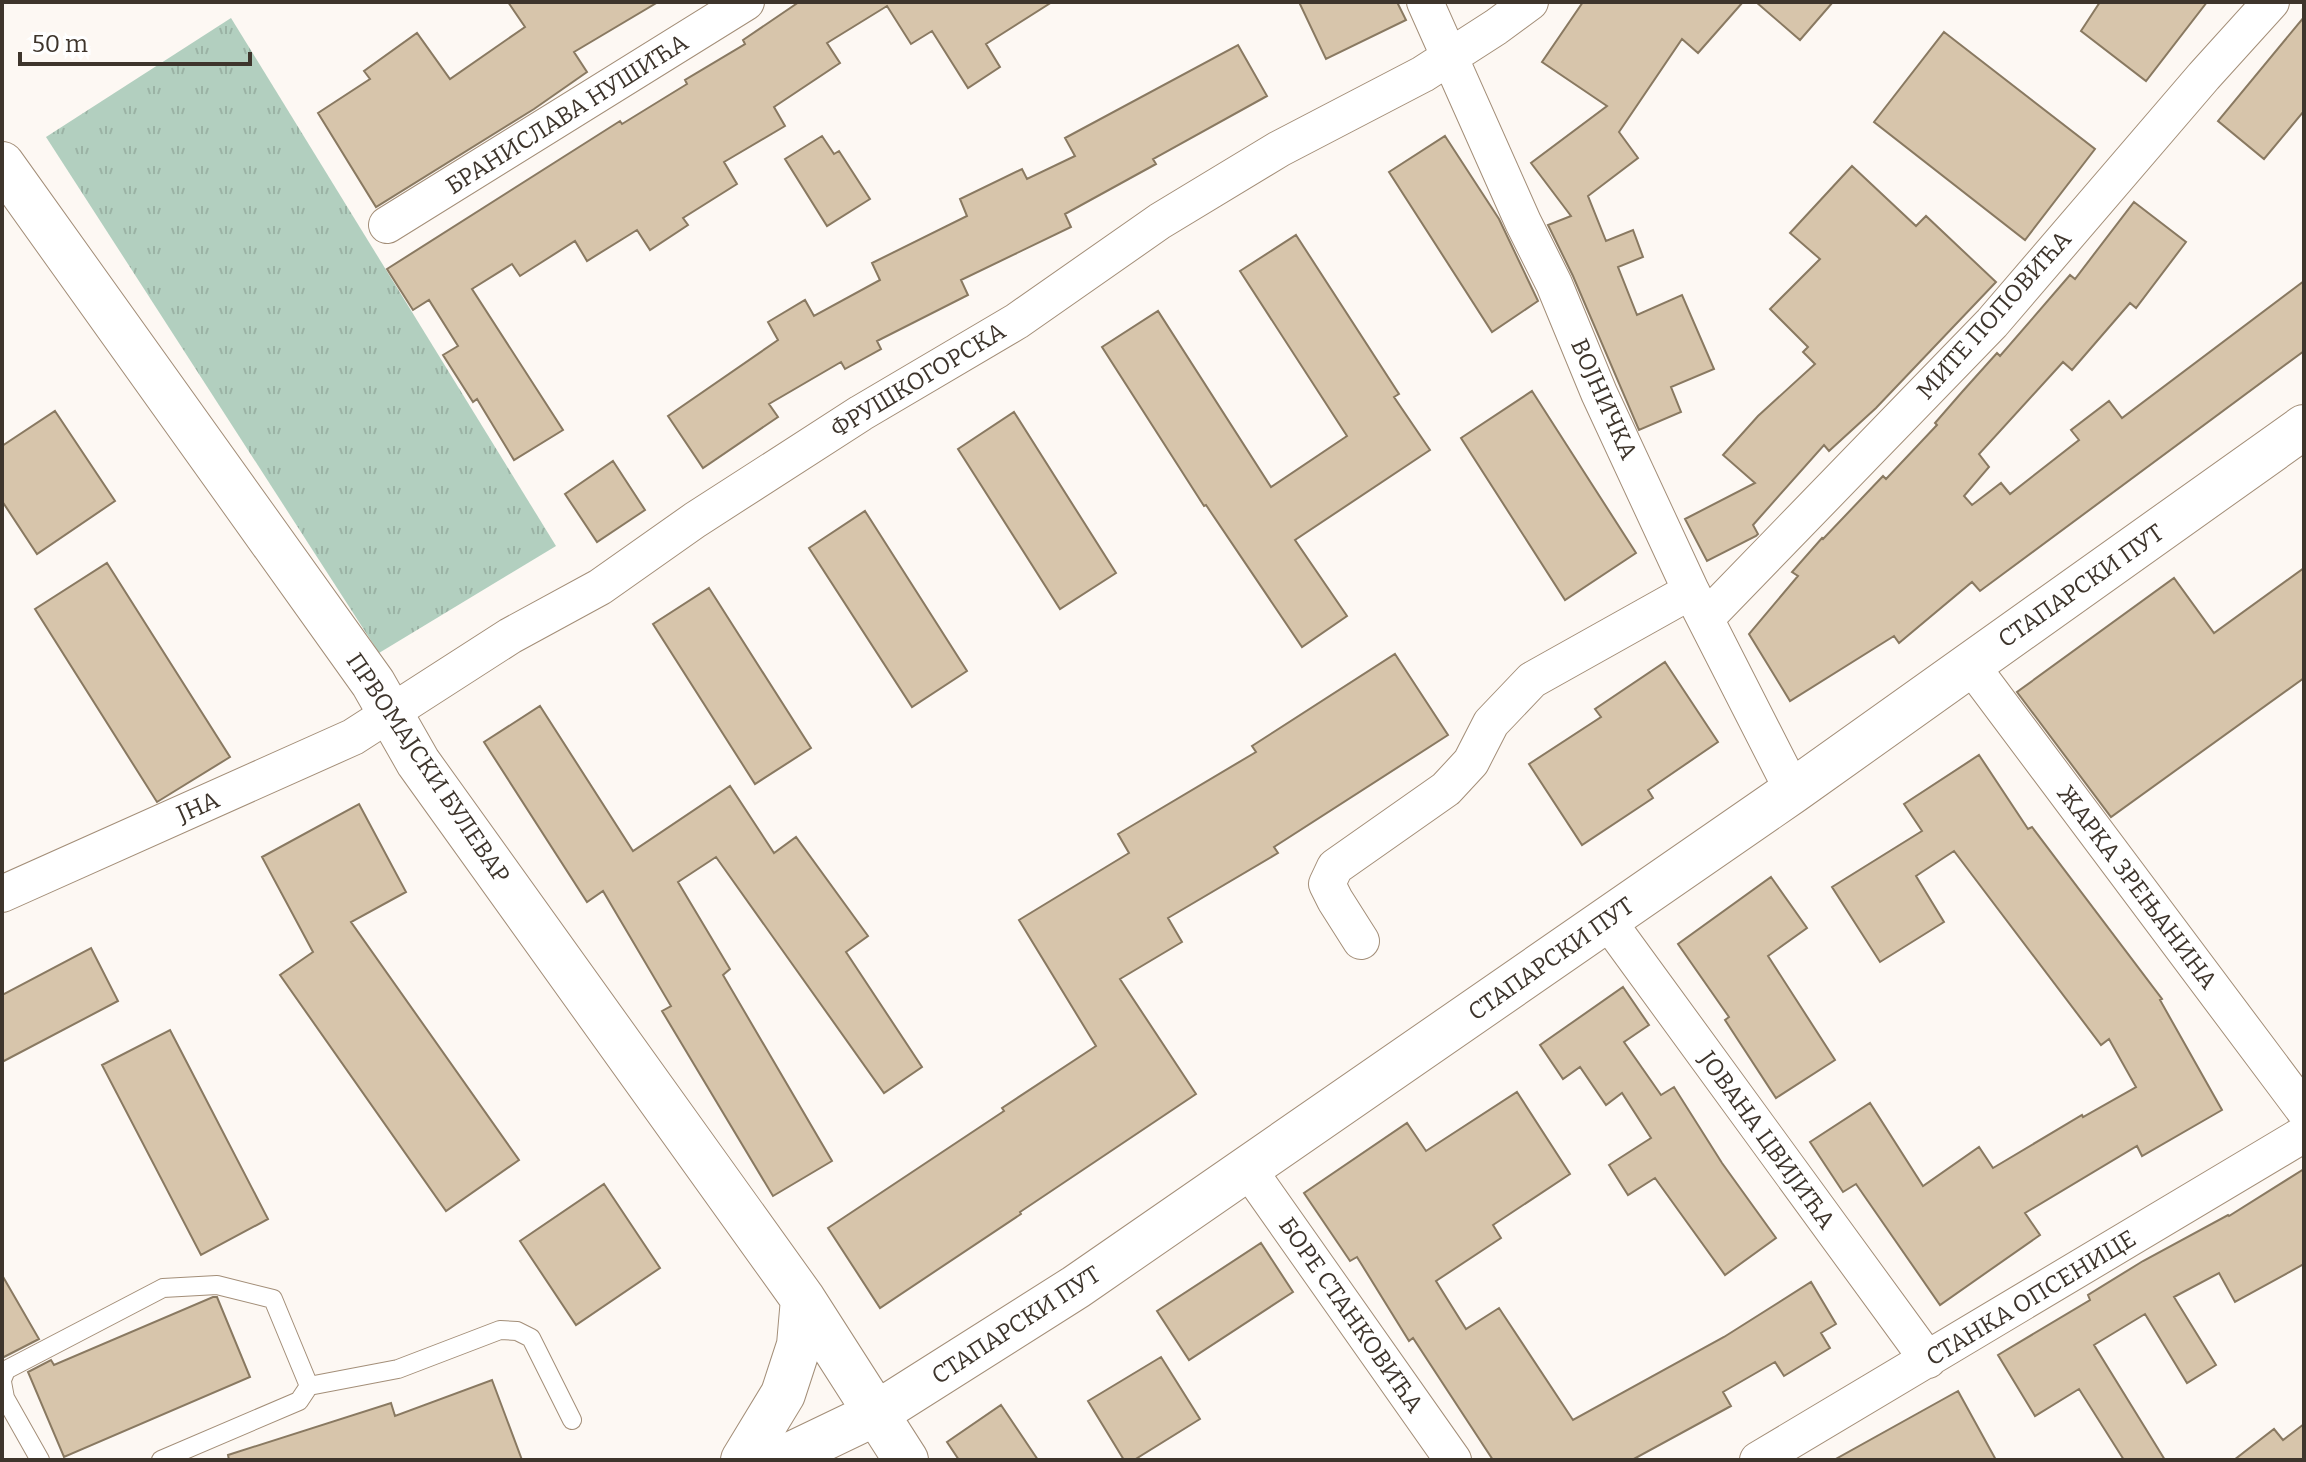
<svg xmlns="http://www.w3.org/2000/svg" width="2306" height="1462" font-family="Bitter,serif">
	<defs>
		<pattern id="park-tufts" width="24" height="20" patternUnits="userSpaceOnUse" patternTransform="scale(2)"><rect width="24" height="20" fill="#b2cfbf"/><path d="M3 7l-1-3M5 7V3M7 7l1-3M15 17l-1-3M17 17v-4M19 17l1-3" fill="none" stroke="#9ab2a4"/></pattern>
	</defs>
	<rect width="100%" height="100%" fill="#fdf8f3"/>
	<path fill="url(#park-tufts)" d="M 231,18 L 556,546 L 379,653 L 46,137 Z"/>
	<path fill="#d7c5ab" stroke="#897961" stroke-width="2" d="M 508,2 L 658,2 L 574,52 L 587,72 L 534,109 L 376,207 L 318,113 L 370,79 L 364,71 L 417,33 L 450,79 L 525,27 Z
		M 799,2 L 1052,2 L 986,44 L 1000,67 L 968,88 L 932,31 L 911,44 L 887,6 L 827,43 L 840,63 L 774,107 L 785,126 L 724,162 L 737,184 L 683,218 L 688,225 L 650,250 L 637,230 L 587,261 L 575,241 L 520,276 L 512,264 L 472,289 L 563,430 L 514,460 L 477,399 L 473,402 L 443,355 L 458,346 L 429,300 L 413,310 L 387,269 L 620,121 L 622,124 L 687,84 L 685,80 L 745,44 L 743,40 Z
		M 1299,2 L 1397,2 L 1406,20 L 1326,59 Z
		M 1583,2 L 1743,2 L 1698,53 L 1682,39 L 1619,132 L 1638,158 L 1588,196 L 1606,241 L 1633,230 L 1643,257 L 1618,267 L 1637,315 L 1682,295 L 1714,369 L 1671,387 L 1681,412 L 1639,430 L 1573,276 L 1548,225 L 1571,216 L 1531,163 L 1607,106 L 1542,62 Z
		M 1756,2 L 1833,2 L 1800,40 Z
		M 2100,2 L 2207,2 L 2146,81 L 2081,31 Z
		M 2304,17 L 2304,111 L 2264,159 L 2218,121 Z
		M 1944,32 L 2095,149 L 2025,240 L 1874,122 Z
		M 1238,45 L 1267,96 L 1153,159 L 1156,164 L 1065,214 L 1071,227 L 961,280 L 968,295 L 877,341 L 881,349 L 845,369 L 841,362 L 769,404 L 778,417 L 703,468 L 668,416 L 778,340 L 768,322 L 805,300 L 814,316 L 880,280 L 872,263 L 967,216 L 960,199 L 1022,169 L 1027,179 L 1075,156 L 1065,138 Z
		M 822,136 L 834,154 L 839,151 L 870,199 L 827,226 L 785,159 Z
		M 1445,136 L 1499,219 L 1538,301 L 1492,332 L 1389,172 Z
		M 1852,166 L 1916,226 L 1926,216 L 1996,282 L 1876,408 L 1829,451 L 1824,445 L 1753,525 L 1758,534 L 1756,536 L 1707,561 L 1685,519 L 1755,483 L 1723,455 L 1758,416 L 1815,364 L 1803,352 L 1808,347 L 1770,309 L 1820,259 L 1790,233 Z
		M 2134,202 L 2186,242 L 2136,308 L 2130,303 L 2072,370 L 2063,362 L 1979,454 L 1989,467 L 1964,496 L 1972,505 L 2001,483 L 2010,494 L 2079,440 L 2071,430 L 2109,401 L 2122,418 L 2304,281 L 2304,351 L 1980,591 L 1972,582 L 1899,643 L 1894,636 L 1790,701 L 1749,634 L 1798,576 L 1792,572 L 1822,538 L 1823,539 L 1883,476 L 1886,479 L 1937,425 L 1935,423 L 1962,392 L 1997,353 L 2000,356 L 2070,275 L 2075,279 Z
		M 1296,235 L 1399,394 L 1394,397 L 1430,450 L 1295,540 L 1347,616 L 1302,647 L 1206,505 L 1204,506 L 1102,347 L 1158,311 L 1271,487 L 1347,436 L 1240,271 Z
		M 1532,391 L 1636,553 L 1565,600 L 1461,438 Z
		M 55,411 L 115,501 L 37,554 L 2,501 L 2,446 Z
		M 1014,412 L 1116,573 L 1060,609 L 958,449 Z
		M 613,461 L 645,510 L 597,542 L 565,494 Z
		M 865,511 L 967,671 L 912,707 L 809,548 Z
		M 107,563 L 230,757 L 157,802 L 35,609 Z
		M 2304,568 L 2304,678 L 2111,817 L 2017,692 L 2174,578 L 2214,633 Z
		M 709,588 L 811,748 L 755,784 L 653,624 Z
		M 1395,654 L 1448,735 L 1274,847 L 1278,853 L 1168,918 L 1182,942 L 1120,979 L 1196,1094 L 1020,1212 L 1021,1214 L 880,1308 L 828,1228 L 1004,1111 L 1002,1108 L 1096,1046 L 1019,920 L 1129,853 L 1118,834 L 1256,752 L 1252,746 Z
		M 1665,662 L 1718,742 L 1648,790 L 1653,798 L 1582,845 L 1529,764 L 1601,717 L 1595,709 Z
		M 540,706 L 633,851 L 730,786 L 774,853 L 796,837 L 868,936 L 846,952 L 922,1067 L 884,1093 L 716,857 L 678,882 L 730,969 L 723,975 L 832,1161 L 773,1196 L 662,1011 L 671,1006 L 603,891 L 587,902 L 484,742 Z
		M 1979,755 L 2028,829 L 2032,827 L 2162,999 L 2160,1000 L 2222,1110 L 2142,1156 L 2137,1146 L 2025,1213 L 2040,1235 L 1940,1305 L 1856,1184 L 1843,1192 L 1810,1142 L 1870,1103 L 1923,1186 L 1979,1147 L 1993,1168 L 2082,1115 L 2083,1117 L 2136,1087 L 2109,1039 L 2101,1045 L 1954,851 L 1916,876 L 1944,922 L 1880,962 L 1832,887 L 1922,831 L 1904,804 Z
		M 359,804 L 406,892 L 351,922 L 519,1160 L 446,1211 L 280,975 L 313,952 L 262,857 Z
		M 1771,877 L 1807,928 L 1768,956 L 1835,1060 L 1776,1098 L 1725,1020 L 1729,1017 L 1678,944 Z
		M 91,948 L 118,1001 L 2,1062 L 2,995 Z
		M 1623,987 L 1649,1025 L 1624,1042 L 1661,1095 L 1674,1087 L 1722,1163 L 1776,1238 L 1725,1275 L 1655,1178 L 1628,1195 L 1609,1165 L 1651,1138 L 1622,1093 L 1606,1105 L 1580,1067 L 1563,1079 L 1540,1045 Z
		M 170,1030 L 268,1219 L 201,1255 L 102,1065 Z
		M 1517,1092 L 1570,1174 L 1493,1225 L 1501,1238 L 1436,1281 L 1466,1329 L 1499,1308 L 1573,1420 L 1724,1337 L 1811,1282 L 1836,1324 L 1821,1333 L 1830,1348 L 1784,1376 L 1775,1362 L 1723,1392 L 1731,1406 L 1632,1460 L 1493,1460 L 1413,1338 L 1409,1341 L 1357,1257 L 1350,1261 L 1304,1193 L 1407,1123 L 1426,1151 Z
		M 2304,1169 L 2304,1264 L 2235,1302 L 2219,1273 L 2174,1297 L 2216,1365 L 2187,1383 L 2145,1314 L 2094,1345 L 2165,1460 L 2124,1460 L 2079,1389 L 2035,1416 L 1998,1355 L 2090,1300 L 2088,1295 L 2143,1261 L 2228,1215 L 2229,1216 Z
		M 604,1184 L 660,1268 L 576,1325 L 520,1241 Z
		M 1261,1243 L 1293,1292 L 1189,1360 L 1157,1311 Z
		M 2,1275 L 39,1339 L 2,1358 Z
		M 213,1297 L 217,1297 L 250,1377 L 64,1457 L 28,1372 L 51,1360 L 54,1365 Z
		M 1161,1357 L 1200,1419 L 1134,1460 L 1124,1460 L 1088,1401 Z
		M 492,1380 L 522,1460 L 229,1460 L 228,1455 L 391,1403 L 395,1416 Z
		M 1958,1391 L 1996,1460 L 1834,1460 Z
		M 1001,1405 L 1038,1460 L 959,1460 L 947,1442 Z
		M 2304,1424 L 2304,1460 L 2234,1460 L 2274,1429 L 2283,1440 Z"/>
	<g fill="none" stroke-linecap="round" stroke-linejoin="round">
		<g stroke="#a38e78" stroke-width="20">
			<path id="lane" d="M 2,1380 L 6,1370 L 163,1288 L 217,1285 L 273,1299 L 309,1386
				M 2,1382 L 5,1398 L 40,1460
				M 161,1460 L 299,1401 L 309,1386 L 398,1369 L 500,1330 L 517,1331 L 531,1338 L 572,1420"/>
		</g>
		<g stroke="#a38e78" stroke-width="38">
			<path id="street" d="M 1425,2 L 1523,222 L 1554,284 L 1599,393 L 1691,591 L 1793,791
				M 387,225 L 746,2
				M 1706,618 L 1992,323 L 2204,76 L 2271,2
				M 1970,664 L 2304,1110
				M 2,894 L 353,737 L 510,636 L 600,587 L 695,520 L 861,413 L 1017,321 L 1160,221 L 1279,149 L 1423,74 L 1496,27 L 1530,2
				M 1607,920 L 1928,1360
				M 1361,941 L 1335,900 L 1327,884 L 1335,867 L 1446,789 L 1471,762 L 1491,723 L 1532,680 L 1691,591
				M 1248,1169 L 1453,1460
				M 1758,1460 L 2304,1134"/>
		</g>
		<g stroke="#a38e78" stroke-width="46">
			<path id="secondary" d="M 2,164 L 373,683 L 418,762 L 803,1299 L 906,1460
				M 743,1460 L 783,1394 L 799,1345 L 803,1299
				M 779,1460 L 877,1413 L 1076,1287 L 1793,791 L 2304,427"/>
		</g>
		<use href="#lane" stroke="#fff" stroke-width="18"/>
		<use href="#street" stroke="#fff" stroke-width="36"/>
		<use href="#secondary" stroke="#fff" stroke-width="44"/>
	</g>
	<g text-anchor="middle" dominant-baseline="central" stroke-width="6" stroke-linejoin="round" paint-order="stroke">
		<g font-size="24" fill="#3e352c" stroke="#fff">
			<text transform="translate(567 114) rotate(-32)">БРАНИСЛАВА НУШИЋА</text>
			<text transform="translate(1994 315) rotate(-48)">МИТЕ ПОПОВИЋА</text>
			<text transform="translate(918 380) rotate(-31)">ФРУШКОГОРСКА</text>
			<text transform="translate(1604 399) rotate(66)">ВОЈНИЧКА</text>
			<text transform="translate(2081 586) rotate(-35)">СТАПАРСКИ ПУТ</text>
			<text transform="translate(428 768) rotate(56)">ПРВОМАЈСКИ БУЛЕВАР</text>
			<text transform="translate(198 807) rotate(-24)">ЈНА</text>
			<text transform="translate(2137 887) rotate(53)">ЖАРКА ЗРЕЊАНИНА</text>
			<text transform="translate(1551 959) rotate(-35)">СТАПАРСКИ ПУТ</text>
			<text transform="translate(1767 1140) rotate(54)">ЈОВАНА ЦВИЈИЋА</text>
			<text transform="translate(2031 1298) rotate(-31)">СТАНКА ОПСЕНИЦЕ</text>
			<text transform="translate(1351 1315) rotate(55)">БОРЕ СТАНКОВИЋА</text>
			<text transform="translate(1016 1325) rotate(-33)">СТАПАРСКИ ПУТ</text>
		</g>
	</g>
	<rect width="2306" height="1462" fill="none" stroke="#3e352c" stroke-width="8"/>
	<path d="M20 52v12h230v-12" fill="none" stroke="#3e352c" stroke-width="4"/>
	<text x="32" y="52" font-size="24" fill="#3e352c" stroke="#ffffff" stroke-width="6" paint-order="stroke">50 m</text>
</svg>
